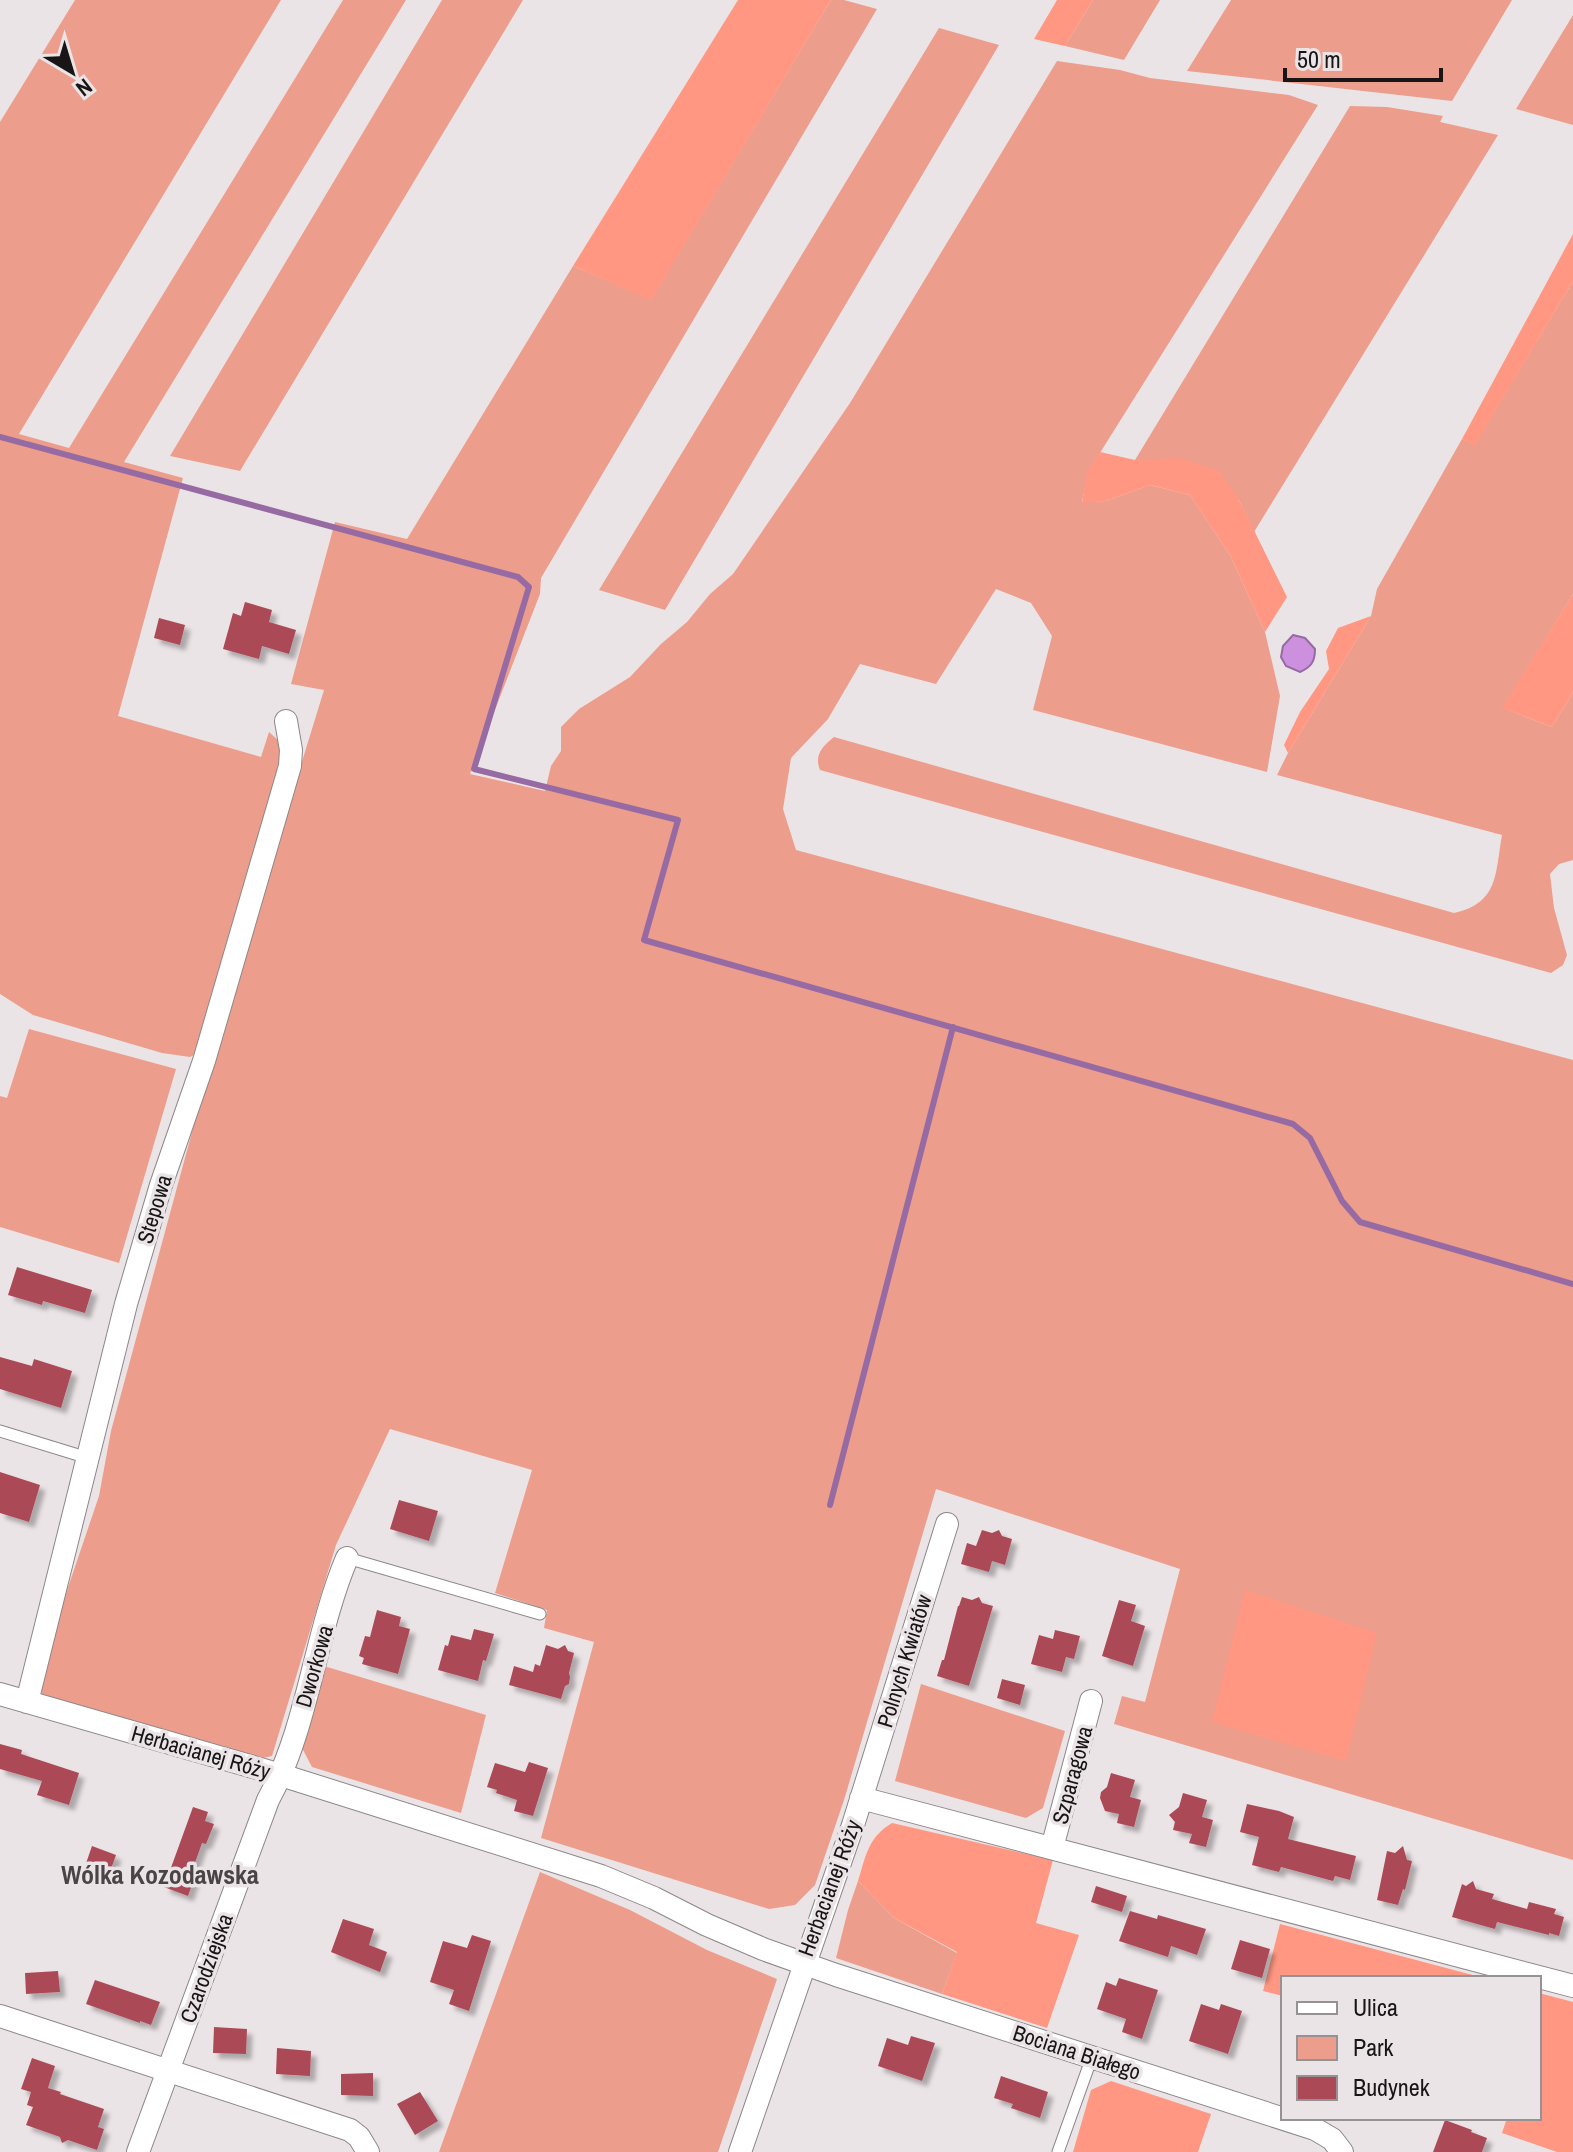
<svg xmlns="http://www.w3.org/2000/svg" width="1573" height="2152" font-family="'Archivo Narrow',sans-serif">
	<defs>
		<filter id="shadow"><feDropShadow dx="5.5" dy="5.5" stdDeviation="2" flood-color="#0004"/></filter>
	</defs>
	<rect width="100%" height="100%" fill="#ebe4e6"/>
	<path fill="#ed9d8c" d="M 75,0 L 281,0 L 19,434 L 69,448 L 343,0 L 406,0 L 124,462 L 183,478 L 118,716 L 261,757 L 269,732 L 279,741 L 284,751 L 200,1052 L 190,1057 L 162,1053 L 33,1015 L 0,994 L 0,122 Z
		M 442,0 L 523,0 L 240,471 L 170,456 Z
		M 831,0 L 844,0 L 877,9 L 541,578 L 540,594 L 470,774 L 545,791 L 551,766 L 561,751 L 561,727 L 579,709 L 630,677 L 661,644 L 687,622 L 710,594 L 733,574 L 850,403 L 1057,61 L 1120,70 L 1150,78 L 1289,95 L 1318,105 L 1088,472 L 1082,502 L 1106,501 L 1150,485 L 1190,495 L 1231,557 L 1265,632 L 1280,696 L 1267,772 L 1033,710 L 1052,636 L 1031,603 L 996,589 L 936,684 L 860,664 L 828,719 L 791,758 L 783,809 L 796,850 L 1573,1060 L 1573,1860 L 1114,1724 L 1122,1696 L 1145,1702 L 1180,1569 L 936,1489 L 844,1800 L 815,1885 L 795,1905 L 769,1909 L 541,1838 L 594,1642 L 544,1628 L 547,1610 L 495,1593 L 532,1470 L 390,1429 L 336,1545 L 272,1756 L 258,1759 L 42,1696 L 41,1667 L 99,1496 L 111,1431 L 221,1025 L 324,690 L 291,684 L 335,522 L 407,539 L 573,266 L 651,299 Z
		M 1093,0 L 1160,0 L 1124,60 L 1065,46 Z
		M 1231,0 L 1512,0 L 1452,101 L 1187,71 Z
		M 1573,15 L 1573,125 L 1516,109 Z
		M 939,28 L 999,45 L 665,610 L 599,590 Z
		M 1350,106 L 1387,107 L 1443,116 L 1440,122 L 1498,135 L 1254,532 L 1239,500 L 1135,460 Z
		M 1573,281 L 1573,594 L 1503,708 L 1552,727 L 1573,692 L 1573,860 L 1559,864 L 1550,874 L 1554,908 L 1567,955 L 1563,965 L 1551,973 L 820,770 C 814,755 822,747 834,737 L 1454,913 C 1499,903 1495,874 1502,835 L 1277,775 L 1288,753 L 1371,616 L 1377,589 L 1462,439 L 1474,445 Z
		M 29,1029 L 176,1069 L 119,1263 L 0,1227 L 0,1096 L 7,1098 Z
		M 324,1666 L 486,1715 L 461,1813 L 312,1767 L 302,1748 Z
		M 921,1684 L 1065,1731 L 1043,1808 L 1026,1818 L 895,1781 Z
		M 540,1872 L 630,1910 L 707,1950 L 777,1979 L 718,2152 L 439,2152 Z
		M 858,1881 L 894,1918 L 957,1953 L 942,1994 L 836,1958 L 848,1910 Z"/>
	<path fill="#ff9782" d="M 738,0 L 831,0 L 651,300 L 573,266 Z
		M 1057,0 L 1093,0 L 1065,46 L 1034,39 Z
		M 1573,234 L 1573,281 L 1474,446 L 1462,439 Z
		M 1100,452 L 1135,460 L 1181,458 L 1219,471 L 1239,500 L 1287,597 L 1265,632 L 1231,557 L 1190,495 L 1150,485 L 1106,501 L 1082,503 L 1087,472 Z
		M 1573,594 L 1573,692 L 1552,727 L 1502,708 Z
		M 1371,616 L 1288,753 L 1284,745 L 1300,712 L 1329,669 L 1326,651 L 1338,628 Z
		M 1245,1590 L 1377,1633 L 1346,1761 L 1212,1722 Z
		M 892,1823 L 1053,1860 L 1036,1923 L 1079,1935 L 1047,2028 L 942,1994 L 957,1952 L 894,1918 L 858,1881 C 866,1856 868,1837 892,1823 Z
		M 1280,1924 L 1484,1978 L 1283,1978 L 1283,1996 L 1263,1991 Z
		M 1539,1993 L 1573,2002 L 1573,2152 L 1557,2152 L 1502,2133 L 1507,2118 L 1539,2118 Z
		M 1111,2081 L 1211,2114 L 1198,2152 L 1073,2152 L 1091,2090 Z"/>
	<path fill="#cd90df" stroke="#966ba3" stroke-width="2" d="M 1293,635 L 1305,638 L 1315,649 C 1315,662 1311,667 1300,672 L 1286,666 L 1281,657 L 1283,646 Z"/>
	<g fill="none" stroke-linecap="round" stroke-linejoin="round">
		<path stroke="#966ba3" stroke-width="6" d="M 0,437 L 518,577 L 529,587 L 474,769 L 678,820 L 644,940 L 1293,1124 L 1310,1138 L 1342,1201 L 1360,1222 L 1573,1284
			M 830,1505 L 953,1027"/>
	</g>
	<path fill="#ac4957" filter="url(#shadow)" d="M 245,602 L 272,610 L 269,622 L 296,630 L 289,654 L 262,646 L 259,659 L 223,649 L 233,613 L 241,616 Z
		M 159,618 L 185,625 L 180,645 L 154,638 Z
		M 17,1267 L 92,1290 L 85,1313 L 43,1301 L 42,1305 L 8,1295 Z
		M 0,1357 L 32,1366 L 34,1359 L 72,1371 L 61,1408 L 0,1389 Z
		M 0,1472 L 40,1485 L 29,1522 L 0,1513 Z
		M 399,1500 L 438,1511 L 429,1541 L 390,1529 Z
		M 982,1530 L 992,1533 L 999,1530 L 1002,1536 L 1012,1539 L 1005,1565 L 992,1561 L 989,1572 L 961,1564 L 967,1543 L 976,1546 Z
		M 962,1597 L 972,1600 L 979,1597 L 982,1603 L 993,1606 L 969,1686 L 937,1676 L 942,1660 L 944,1660 L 958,1606 L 959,1606 Z
		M 1119,1600 L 1136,1605 L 1131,1621 L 1145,1626 L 1133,1666 L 1102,1656 Z
		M 377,1610 L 401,1617 L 399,1626 L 410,1629 L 398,1674 L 362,1664 L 364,1658 L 359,1656 L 365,1636 L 370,1637 Z
		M 474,1629 L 494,1634 L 486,1661 L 483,1660 L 478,1681 L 438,1670 L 445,1645 L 448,1646 L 451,1635 L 471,1640 Z
		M 1055,1630 L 1080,1636 L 1074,1659 L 1066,1657 L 1062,1672 L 1031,1664 L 1039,1635 L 1053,1639 Z
		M 546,1645 L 558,1649 L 565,1645 L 568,1651 L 574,1653 L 569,1673 L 570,1677 L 569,1684 L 565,1686 L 561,1699 L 509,1685 L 514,1666 L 533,1672 L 535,1664 L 540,1666 Z
		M 1002,1679 L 1025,1685 L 1020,1705 L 997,1698 Z
		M 0,1744 L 22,1750 L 21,1754 L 79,1773 L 69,1805 L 37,1795 L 42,1781 L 0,1769 Z
		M 529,1762 L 548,1768 L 533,1816 L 514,1811 L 517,1800 L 496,1793 L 497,1790 L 487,1787 L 495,1763 L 525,1772 Z
		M 1111,1773 L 1135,1780 L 1130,1797 L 1141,1800 L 1134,1827 L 1117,1823 L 1119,1814 L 1105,1811 L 1100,1798 L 1101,1792 L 1107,1787 Z
		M 1183,1793 L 1207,1800 L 1202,1817 L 1213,1820 L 1206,1847 L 1189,1843 L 1192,1834 L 1173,1830 L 1175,1822 L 1169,1815 L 1179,1807 Z
		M 1247,1804 L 1279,1811 L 1294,1817 L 1288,1839 L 1356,1856 L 1350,1880 L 1335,1876 L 1333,1881 L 1281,1867 L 1279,1872 L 1252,1865 L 1259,1837 L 1240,1832 Z
		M 193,1807 L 208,1812 L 205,1821 L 214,1824 L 206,1844 L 202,1843 L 191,1874 L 195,1876 L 188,1896 L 164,1887 Z
		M 92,1846 L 116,1855 L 107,1880 L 83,1872 Z
		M 1403,1846 L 1407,1860 L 1412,1861 L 1405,1890 L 1403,1889 L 1398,1905 L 1377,1900 L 1387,1851 L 1395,1853 Z
		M 1473,1881 L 1476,1889 L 1494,1894 L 1492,1899 L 1527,1909 L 1529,1902 L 1556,1909 L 1554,1914 L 1564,1917 L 1559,1936 L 1549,1933 L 1549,1935 L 1497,1922 L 1495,1929 L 1452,1917 L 1462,1884 L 1466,1886 Z
		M 1096,1886 L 1127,1896 L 1122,1912 L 1091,1902 Z
		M 1130,1911 L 1157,1919 L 1158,1915 L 1206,1929 L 1197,1955 L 1171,1946 L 1168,1957 L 1119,1941 Z
		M 343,1919 L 374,1929 L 369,1945 L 387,1952 L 380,1972 L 331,1952 Z
		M 472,1935 L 491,1941 L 469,2011 L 449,2004 L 454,1990 L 430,1982 L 443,1941 L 467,1948 Z
		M 1240,1940 L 1270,1949 L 1262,1978 L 1231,1969 Z
		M 58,1971 L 60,1992 L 26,1994 L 25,1973 Z
		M 1119,1978 L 1158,1990 L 1142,2039 L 1122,2032 L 1126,2019 L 1097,2009 L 1106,1982 L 1116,1986 Z
		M 95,1980 L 160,2002 L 151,2025 L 140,2021 L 140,2023 L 86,2004 Z
		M 1201,2004 L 1219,2010 L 1221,2004 L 1242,2011 L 1228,2054 L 1189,2041 Z
		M 214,2027 L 247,2029 L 246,2054 L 213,2053 Z
		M 911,2036 L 935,2043 L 922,2081 L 878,2066 L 887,2038 L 908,2045 Z
		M 277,2048 L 311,2051 L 310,2076 L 276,2074 Z
		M 32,2058 L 55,2066 L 48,2088 L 61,2092 L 60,2094 L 104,2109 L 98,2127 L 104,2129 L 97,2150 L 68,2140 L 62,2143 L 60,2137 L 26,2125 L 33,2107 L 27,2105 L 31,2092 L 21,2089 Z
		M 373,2073 L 373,2096 L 341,2095 L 341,2074 Z
		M 1001,2076 L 1048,2092 L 1040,2118 L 1011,2108 L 1013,2104 L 994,2098 Z
		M 420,2092 L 438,2121 L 415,2135 L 397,2104 Z
		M 1445,2120 L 1472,2130 L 1471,2132 L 1487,2138 L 1482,2152 L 1433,2152 Z"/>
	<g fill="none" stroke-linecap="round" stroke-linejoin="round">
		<g stroke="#8e8789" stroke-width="13">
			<path id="lane" d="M 0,1431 L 88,1458
				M 347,1558 L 540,1614
				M 1058,2152 L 1092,2057"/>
		</g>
		<g stroke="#8e8789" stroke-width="24">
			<path id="street" d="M 0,1694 L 281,1775 L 601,1876 L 654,1898 L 707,1925 L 763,1949 L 836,1975 L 1315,2129 L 1332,2139 L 1342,2152
				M 27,1702 L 126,1304 L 161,1185 L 204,1061 L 290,766 L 291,750 L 286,721
				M 861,1798 L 1573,1986
				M 1052,1848 L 1091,1701
				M 0,2016 L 350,2130 L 359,2137 L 368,2152
				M 138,2152 L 268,1800 C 309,1725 314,1636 347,1558
				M 740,2152 L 853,1825 L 947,1524"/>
		</g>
		<use href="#lane" stroke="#fff" stroke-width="11"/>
		<use href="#street" stroke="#fff" stroke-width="22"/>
	</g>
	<g text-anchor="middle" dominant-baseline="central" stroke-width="7" stroke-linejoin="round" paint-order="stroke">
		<g font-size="22" fill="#171516" stroke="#ebe4e6">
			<text transform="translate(154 1209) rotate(-73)">Stepowa</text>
			<text transform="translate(904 1661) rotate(-73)">Polnych Kwiatów</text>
			<text transform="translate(314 1666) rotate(-74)">Dworkowa</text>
			<text transform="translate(201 1752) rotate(16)">Herbacianej Róży</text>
			<text transform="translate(1072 1775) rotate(-75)">Szparagowa</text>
			<text transform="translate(829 1888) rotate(-70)">Herbacianej Róży</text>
			<text transform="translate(206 1968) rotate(-70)">Czarodziejska</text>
			<text transform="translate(1077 2052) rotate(18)">Bociana Białego</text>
		</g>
		<g font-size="26" font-weight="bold" fill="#4a4446" stroke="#ebe4e6">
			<text x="160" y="1874">Wólka Kozodawska</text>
		</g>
	</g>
	<rect x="1281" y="1976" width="260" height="144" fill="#ebe4e6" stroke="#969193" stroke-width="2"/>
	<rect x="1297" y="2002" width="40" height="12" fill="#ffffff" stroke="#969193" stroke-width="2"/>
	<text x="1353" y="2016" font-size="24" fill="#171516">Ulica</text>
	<rect x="1297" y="2036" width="40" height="24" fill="#ed9d8c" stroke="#969193" stroke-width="2"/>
	<text x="1353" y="2056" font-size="24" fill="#171516">Park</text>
	<rect x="1297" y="2076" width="40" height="24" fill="#ac4957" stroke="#969193" stroke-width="2"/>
	<text x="1353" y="2096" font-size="24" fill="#171516">Budynek</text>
	<g transform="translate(72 72) rotate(142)" stroke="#ebe4e6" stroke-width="6" paint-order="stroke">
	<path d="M0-6L14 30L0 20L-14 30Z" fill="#171516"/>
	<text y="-12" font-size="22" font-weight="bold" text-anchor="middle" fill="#171516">N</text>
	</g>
	<path d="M1285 68v12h156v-12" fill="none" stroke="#171516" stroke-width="4"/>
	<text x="1297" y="68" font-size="24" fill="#171516" stroke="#ebe4e6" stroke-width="6" paint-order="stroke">50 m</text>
</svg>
